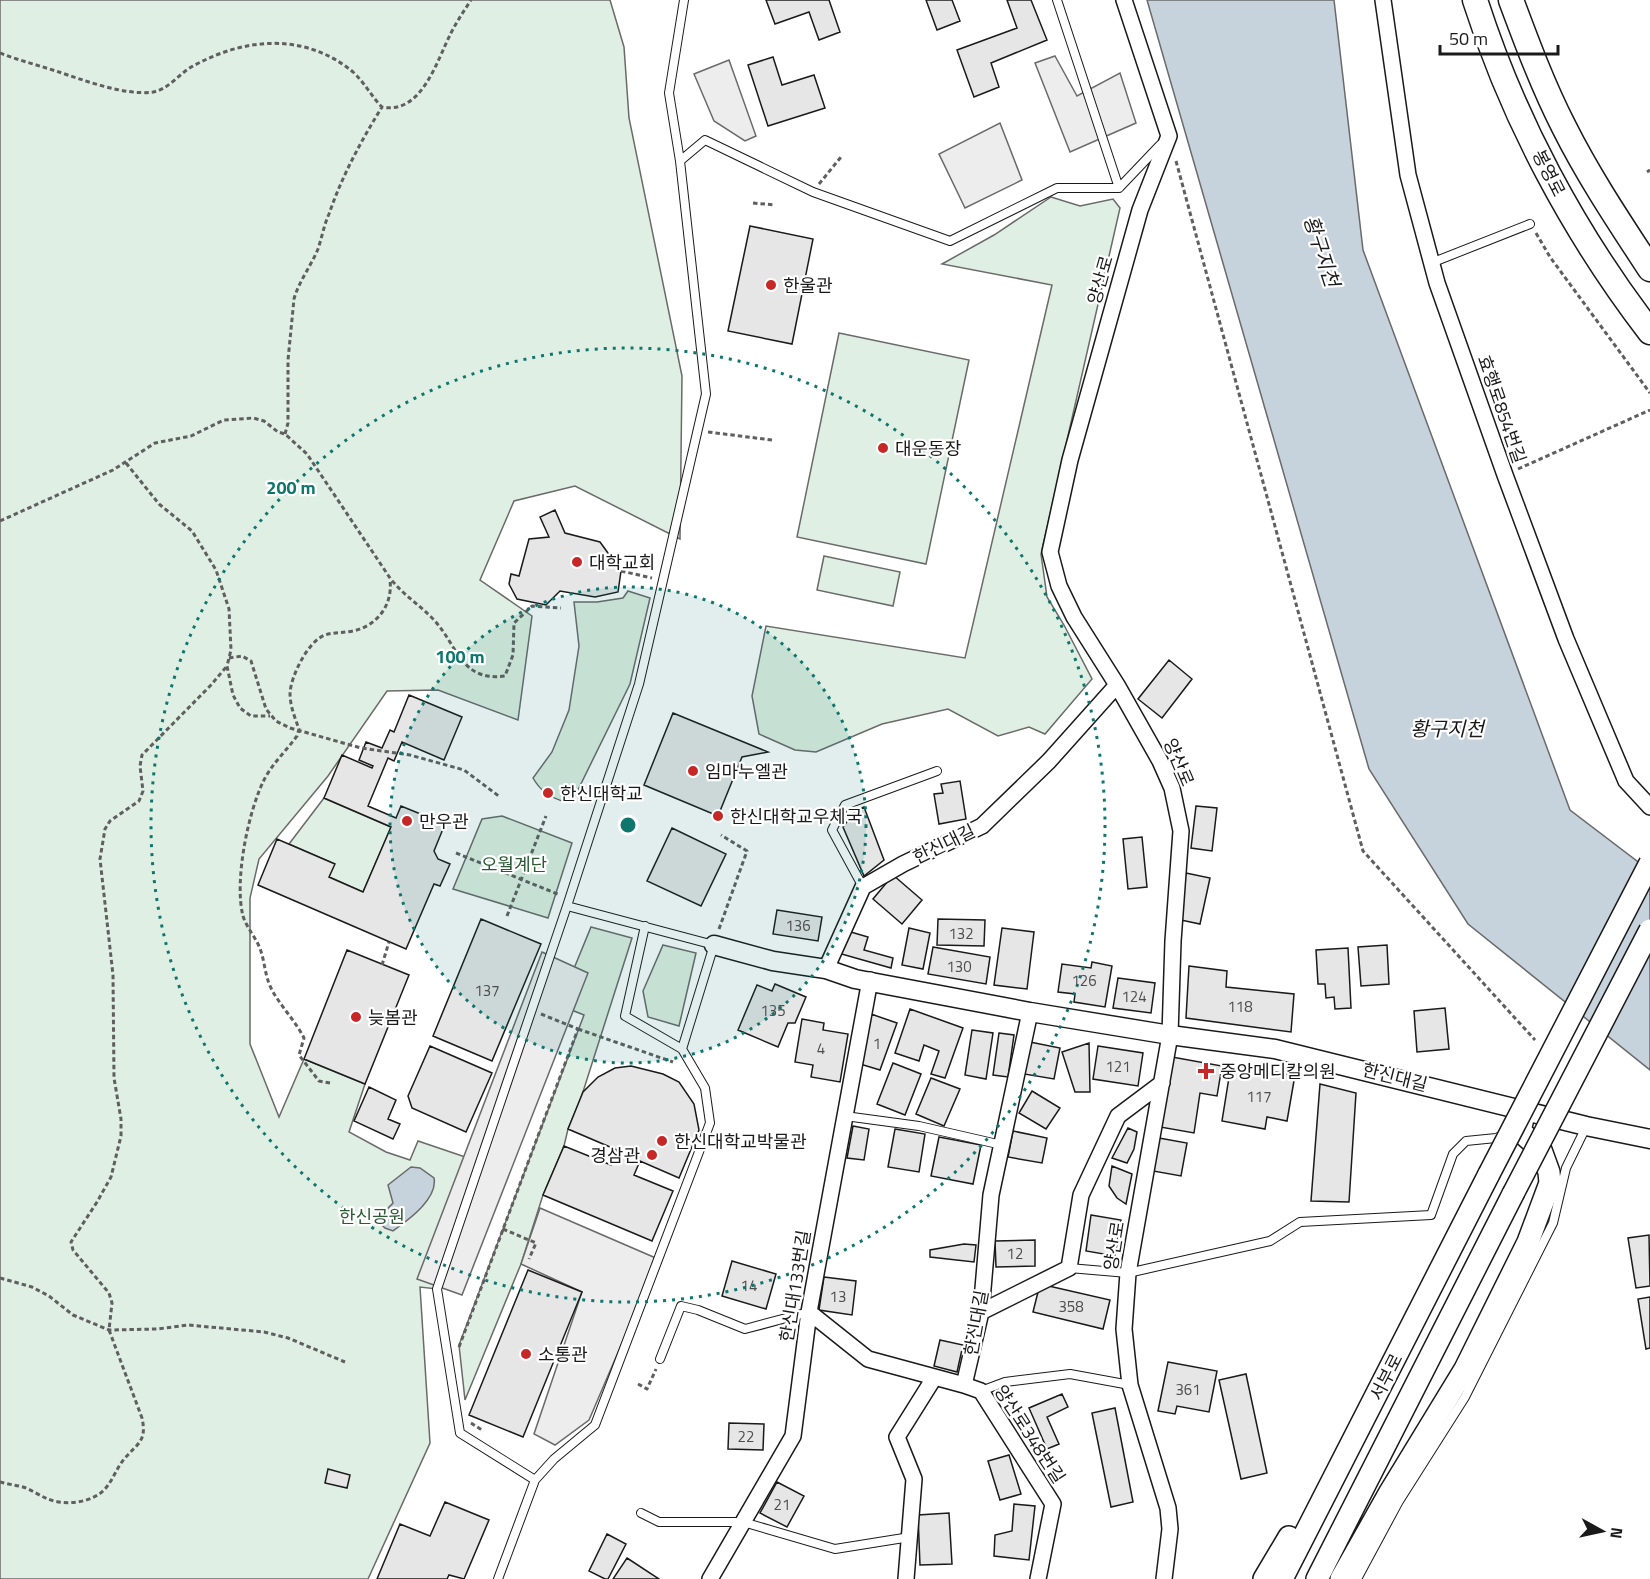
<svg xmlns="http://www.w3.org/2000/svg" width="1650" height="1579" font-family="'Titillium Web','Noto Sans KR',sans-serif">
	<rect width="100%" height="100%" fill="#fff"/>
	<path fill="#e0efe3" stroke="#6a6a6a" stroke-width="1.5" d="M 0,0 L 610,0 L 624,47 L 629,118 L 682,376 L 680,539 L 575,486 L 514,501 L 480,580 L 532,616 L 518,720 L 438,690 L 387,691 L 328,776 L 259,859 L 250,898 L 250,1044 L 279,1117 L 304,1059 L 365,1084 L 349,1132 L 386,1152 L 410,1160 L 418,1141 L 480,1162 L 437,1289 L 420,1287 L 430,1443 L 368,1579 L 0,1579 Z
		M 1051,197 L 1080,206 L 1113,199 L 1120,208 L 1041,554 L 1047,597 L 1064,625 L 1092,679 L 1045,734 L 1029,727 L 998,736 L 948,709 L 882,724 L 816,752 L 795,750 L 759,734 L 752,696 L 766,626 L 965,658 L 1052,285 L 942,264 L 994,235 Z
		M 839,333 L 969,360 L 926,564 L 797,537 Z
		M 824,556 L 900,572 L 893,606 L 817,590 Z
		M 628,591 L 650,598 L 630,684 L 574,798 L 566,802 C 551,798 541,792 533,778 L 552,752 L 569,710 L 579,646 L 574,602 L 597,602 L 623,598 Z
		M 324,798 L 391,827 L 363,892 L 329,877 L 334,864 L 289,844 Z
		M 502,816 L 572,843 L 548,918 L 453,889 L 482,819 Z
		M 591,927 L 632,938 L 581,1098 L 568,1129 L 564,1146 L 543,1195 L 521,1264 L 465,1400 L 459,1345 L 584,1015 L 559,1005 Z
		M 663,945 L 696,953 L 679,1026 L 648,1017 L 643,991 Z"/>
	<path fill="#ededed" stroke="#6a6a6a" stroke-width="1.5" d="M 1055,56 L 1077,96 L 1120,73 L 1136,123 L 1070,152 L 1035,63 Z
		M 729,60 L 756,136 L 745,141 L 714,121 L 694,74 Z
		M 1000,123 L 1022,180 L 965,208 L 939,154 Z
		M 542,952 L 588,973 L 462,1295 L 417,1279 Z
		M 540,1208 L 658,1259 L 589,1420 L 555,1445 L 534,1434 L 582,1292 L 521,1264 Z"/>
	<path fill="#c6d2dc" stroke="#6a6a6a" stroke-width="1.5" d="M 1147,0 L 1334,0 L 1363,250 L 1570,810 L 1650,871 L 1650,1070 L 1468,924 L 1369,769 Z
		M 411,1167 L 420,1168 L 434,1178 C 438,1199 408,1220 393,1231 L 385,1228 L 376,1219 L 377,1214 L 386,1210 L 393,1203 L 388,1185 Z"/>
	<path fill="#e6e6e6" stroke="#1a1a1a" stroke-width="1.5" d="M 766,0 L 829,0 L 840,32 L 819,40 L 809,12 L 775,24 Z
		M 926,0 L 952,0 L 960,21 L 937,30 Z
		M 1007,0 L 1031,0 L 1047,40 L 991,63 L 999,87 L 974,97 L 957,50 L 1017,28 Z
		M 773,57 L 782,85 L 814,75 L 825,108 L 768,126 L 748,65 Z
		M 750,226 L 813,239 L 792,344 L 728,331 Z
		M 555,510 L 565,533 L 600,542 L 621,571 L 618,592 L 595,597 L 560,591 L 546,605 L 517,599 L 509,584 L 511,574 L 519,576 L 529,539 L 549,537 L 540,517 Z
		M 1169,660 L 1192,679 L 1162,718 L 1138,699 Z
		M 409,695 L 462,717 L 444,760 L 402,742 L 394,761 L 388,758 L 368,806 L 396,818 L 401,806 L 445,824 L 434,851 L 438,859 L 450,864 L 440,886 L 434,884 L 406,949 L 258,885 L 277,839 L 335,864 L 329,877 L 363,892 L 391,827 L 324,798 L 342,755 L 372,768 L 373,766 L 359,760 L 366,742 L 382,748 L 390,730 L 394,732 Z
		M 673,713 L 768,752 L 742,757 L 718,816 L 644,785 Z
		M 960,781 L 966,819 L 939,824 L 934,794 L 943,793 L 941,784 Z
		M 1196,806 L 1217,808 L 1212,851 L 1191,848 Z
		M 864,807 L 884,860 L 864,876 L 843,827 L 855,811 Z
		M 672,828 L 726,854 L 701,906 L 647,881 Z
		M 1142,837 L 1147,887 L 1128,889 L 1123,839 Z
		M 1186,873 L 1210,878 L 1200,924 L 1176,919 Z
		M 893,875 L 922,900 L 902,924 L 873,899 Z
		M 777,910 L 822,917 L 818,941 L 773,934 Z
		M 481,919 L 541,944 L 492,1061 L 433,1036 Z
		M 938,919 L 985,920 L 984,946 L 937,945 Z
		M 909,928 L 930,933 L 923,969 L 902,965 Z
		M 1002,928 L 1034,932 L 1027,989 L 994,985 Z
		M 844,930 L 868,937 L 864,950 L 893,958 L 891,968 L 838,953 Z
		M 1387,945 L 1389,984 L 1361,986 L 1358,947 Z
		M 933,947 L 990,957 L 986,984 L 928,974 Z
		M 1348,948 L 1351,1008 L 1335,1009 L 1334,997 L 1326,998 L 1325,984 L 1318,984 L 1316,950 Z
		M 347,950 L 409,975 L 365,1084 L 304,1059 Z
		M 1092,962 L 1112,966 L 1105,1007 L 1074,1002 L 1075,994 L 1058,992 L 1062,964 L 1091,968 Z
		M 1189,966 L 1227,971 L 1226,987 L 1294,994 L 1291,1032 L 1186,1018 Z
		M 1118,978 L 1155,983 L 1151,1013 L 1113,1008 Z
		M 775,984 L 806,997 L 795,1023 L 788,1023 L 778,1047 L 738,1030 L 757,985 L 772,991 Z
		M 1445,1008 L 1449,1049 L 1417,1052 L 1414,1011 Z
		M 910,1009 L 963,1028 L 945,1078 L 931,1074 L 939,1051 L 924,1045 L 919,1061 L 895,1053 Z
		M 871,1014 L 897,1023 L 880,1070 L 860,1064 Z
		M 802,1019 L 824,1023 L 823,1030 L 848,1034 L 840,1082 L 811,1077 L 813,1065 L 795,1062 Z
		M 972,1030 L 993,1033 L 986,1079 L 965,1075 Z
		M 999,1033 L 1014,1035 L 1008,1077 L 993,1075 Z
		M 1030,1042 L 1060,1048 L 1054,1079 L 1024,1074 Z
		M 1089,1043 L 1090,1092 L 1075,1092 L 1062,1052 Z
		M 430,1046 L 492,1073 L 466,1132 L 412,1108 L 408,1096 Z
		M 1098,1046 L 1143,1053 L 1138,1086 L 1093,1079 Z
		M 1172,1057 L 1222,1066 L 1217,1096 L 1200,1093 L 1194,1133 L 1160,1127 Z
		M 893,1063 L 921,1074 L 905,1115 L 877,1104 Z
		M 1231,1065 L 1295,1075 L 1287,1121 L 1267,1117 L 1265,1129 L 1222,1121 Z
		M 631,1066 L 663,1074 L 679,1082 L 694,1104 L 699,1130 L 679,1178 L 640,1161 L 634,1175 L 673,1191 L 652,1241 L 543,1195 L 564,1146 L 611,1165 L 617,1150 L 568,1129 L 583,1092 L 598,1077 L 615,1068 Z
		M 931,1078 L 960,1089 L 944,1126 L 916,1114 Z
		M 1320,1084 L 1356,1093 L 1349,1202 L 1311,1201 Z
		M 369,1087 L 396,1100 L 388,1119 L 400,1124 L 393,1139 L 354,1121 Z
		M 1032,1091 L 1060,1108 L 1046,1129 L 1019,1113 Z
		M 853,1126 L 869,1129 L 864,1160 L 847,1158 Z
		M 1128,1128 L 1137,1132 L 1134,1149 L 1127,1163 L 1112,1158 Z
		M 895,1129 L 925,1134 L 919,1172 L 888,1167 Z
		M 1013,1131 L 1047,1138 L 1042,1163 L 1008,1157 Z
		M 939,1137 L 981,1145 L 973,1184 L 931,1176 Z
		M 1159,1138 L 1187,1143 L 1181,1176 L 1153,1171 Z
		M 1112,1166 L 1132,1174 L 1126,1204 L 1117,1198 L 1109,1186 Z
		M 1091,1215 L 1121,1220 L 1115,1256 L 1086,1251 Z
		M 1649,1235 L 1650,1286 L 1636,1288 L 1628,1238 Z
		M 1035,1240 L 1035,1266 L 996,1267 L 995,1241 Z
		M 964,1244 L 976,1245 L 974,1262 L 930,1257 L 930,1250 Z
		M 732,1261 L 776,1274 L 766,1309 L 722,1296 Z
		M 528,1270 L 582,1292 L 523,1437 L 469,1415 Z
		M 824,1277 L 856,1281 L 852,1315 L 819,1310 Z
		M 1040,1284 L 1110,1300 L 1103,1329 L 1033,1312 Z
		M 1650,1297 L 1650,1348 L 1646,1349 L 1638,1299 Z
		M 940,1340 L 963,1345 L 957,1372 L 934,1366 Z
		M 1168,1362 L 1217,1371 L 1209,1412 L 1177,1406 L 1175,1414 L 1158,1411 Z
		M 1246,1374 L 1267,1473 L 1241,1479 L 1219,1380 Z
		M 1062,1394 L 1068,1407 L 1047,1417 L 1059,1444 L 1047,1449 L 1029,1408 Z
		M 1115,1408 L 1133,1502 L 1111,1507 L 1092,1413 Z
		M 729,1423 L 764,1424 L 763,1450 L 728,1449 Z
		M 1009,1455 L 1021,1494 L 1000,1500 L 988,1461 Z
		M 328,1469 L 350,1475 L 347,1488 L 325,1483 Z
		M 777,1482 L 804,1496 L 787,1527 L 760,1513 Z
		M 445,1502 L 489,1520 L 464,1579 L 449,1575 L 447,1579 L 377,1579 L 400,1524 L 430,1536 Z
		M 1014,1504 L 1035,1506 L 1029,1560 L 994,1556 L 995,1535 L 1012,1531 Z
		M 949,1513 L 952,1564 L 920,1565 L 918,1515 Z
		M 607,1534 L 626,1544 L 608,1579 L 605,1579 L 589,1571 Z
		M 627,1558 L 659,1579 L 613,1579 Z"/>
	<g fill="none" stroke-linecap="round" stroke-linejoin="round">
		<g stroke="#1a1a1a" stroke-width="10">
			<path id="service" d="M 1057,0 L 1119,188
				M 680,161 L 669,93 L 684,0
				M 1431,263 L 1530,224
				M 863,887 L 832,830 L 845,805 L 937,771
				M 567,906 L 714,945 L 682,1049
				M 645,926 L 625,1016 L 682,1049 L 705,1088 L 710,1123 L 595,1425 L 554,1459 L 535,1480 L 460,1433 L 437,1289 L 567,906 L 639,684 L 706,394 L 680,161 L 705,140 L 813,192 L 950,241 L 1057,188 L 1119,188 L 1160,145
				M 845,1116 L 919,1126 L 1002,1145
				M 1069,1268 L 1128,1273 L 1270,1241 L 1300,1222 L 1431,1215 L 1453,1154 L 1466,1141 L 1496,1138 L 1503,1135
				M 660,1359 L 681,1306 L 698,1310 L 745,1329 L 809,1312
				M 981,1391 L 1005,1382 L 1070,1374 L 1130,1385
				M 641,1513 L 659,1522 L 743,1522 L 835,1549 L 910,1537
				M 498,1579 L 535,1480
				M 1357,1579 L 1399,1501 L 1465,1397 L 1553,1223 L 1566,1168 L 1586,1127"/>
		</g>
		<g stroke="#1a1a1a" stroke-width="18">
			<path id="minor" d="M 1124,0 L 1169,136 L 1140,210 L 1070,460 L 1050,552 L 1059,586 L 1074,617 L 1117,685 L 1160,761 L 1172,788 L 1181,831 L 1173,941 L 1170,1035 L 1128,1273 L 1124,1329 L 1130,1385 L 1168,1508 L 1170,1529 L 1164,1579
				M 1383,0 L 1408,175 L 1437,283 L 1505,475 L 1566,639 L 1626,781 L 1650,807
				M 826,969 L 863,887 L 903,864 L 982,826 L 1049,761 L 1117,685
				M 809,1312 L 868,1359 L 964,1385 L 981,1391 L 1053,1504 L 1038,1579
				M 981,1312 L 1069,1268 L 1081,1195 L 1118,1116 L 1162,1083
				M 964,1385 L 981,1312 L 991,1195 L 1030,1012
				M 710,1579 L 793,1436 L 809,1312 L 870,980
				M 906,1579 L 914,1479 L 897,1437 L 934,1378"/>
		</g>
		<g stroke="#1a1a1a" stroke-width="21">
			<path id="tertiary" d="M 714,945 L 773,961 L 826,969 L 855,979 L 1030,1012 L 1170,1035 L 1275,1049 L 1586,1126 L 1650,1139"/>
		</g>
		<g stroke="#1a1a1a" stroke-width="24">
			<path id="secondary" d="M 1264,1579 L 1289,1537
				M 1282,1579 L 1489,1174
				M 1317,1579 L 1513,1194
				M 1341,1579 L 1390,1492 L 1465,1369 L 1528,1242 L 1550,1183 L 1549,1172 L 1541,1150 L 1520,1131 L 1525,1110"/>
		</g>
		<g stroke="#1a1a1a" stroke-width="27">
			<path id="trunk" d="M 1475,0 C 1513,119 1574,233 1650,332
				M 1511,0 C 1527,43 1543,86 1564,127 C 1589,177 1620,223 1650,269"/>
		</g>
		<path stroke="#5f5f5f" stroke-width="3" stroke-dasharray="4.5 3" stroke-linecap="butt" d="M 0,53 C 18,60 37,65 56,71 C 83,80 125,96 153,92 C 170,89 180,72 195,65 C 247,37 306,33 353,72 C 365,83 371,96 382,107 C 422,115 437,60 451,33 C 457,21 464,11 471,0
			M 1176,161 L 1363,851 L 1535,1040
			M 1647,172 L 1650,170
			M 819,184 L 841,157
			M 753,203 L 775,205
			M 1536,233 L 1550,257 L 1650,393
			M 708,432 L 772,440
			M 285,434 L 288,423 L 288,360 L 294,299 C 299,281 311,266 318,249 C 322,237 324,225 329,214 C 342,176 361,141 382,107
			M 126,463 L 159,504 L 192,531 L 216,570 L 229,609 L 231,650 L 227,666 L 233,695 L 240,708 L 251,716 L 270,716
			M 1518,469 L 1650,410
			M 0,521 L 113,470 L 155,443 L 191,436 L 224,420 L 253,418 L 264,421 L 278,432 L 285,434 L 307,454 L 390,578 C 403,595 420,605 434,620 C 458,646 461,682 505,676 L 513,655 L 514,623 L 532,606 L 561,608
			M 621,571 L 652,578
			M 229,658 L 242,656 L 251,661 L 266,709 L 276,721 L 290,728 L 361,748 L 410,755 L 464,770 L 500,797
			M 456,853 L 560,895
			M 507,916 L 546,816
			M 719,929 L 747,851 L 721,835
			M 382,965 L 389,942
			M 578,1029 L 673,1062
			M 330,1083 L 319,1081 L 299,1055 L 304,1038 C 295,1020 280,1006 271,988 C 264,974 265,958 258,944 C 253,934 246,926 243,916 C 234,881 248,812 264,780 C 272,764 286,751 297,736 L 299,729 C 295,718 290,706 290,693 C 291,676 308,641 325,635 C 334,632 343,633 353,631 C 377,626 393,605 390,580
			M 503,1229 L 536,1243 L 529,1259
			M 0,1278 L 32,1287 L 49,1296 L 73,1315 L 109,1330 L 157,1329 L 188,1325 L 264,1332 L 288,1338 L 345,1362
			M 459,1347 L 578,1029 L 541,1014
			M 638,1384 L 647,1389 L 656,1369
			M 471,1423 L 482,1430
			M 0,1482 C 7,1484 15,1485 23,1487 C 32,1490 40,1496 48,1499 C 65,1506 92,1503 105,1489 C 113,1480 117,1467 125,1458 C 138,1443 147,1441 142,1418 L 109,1330 L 112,1303 L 109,1293 L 73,1250 L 71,1242 L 97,1202 L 111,1177 L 121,1136 L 121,1119 L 114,1078 L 113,975 L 100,859 L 105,829 L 110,821 L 139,801 L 143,791 L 140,766 L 142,755 L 211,685 L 227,666"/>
		<use href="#service" stroke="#fff" stroke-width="8"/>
		<use href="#minor" stroke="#fff" stroke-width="15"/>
		<use href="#tertiary" stroke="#fff" stroke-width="18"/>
		<use href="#secondary" stroke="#fff" stroke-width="21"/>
		<use href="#trunk" stroke="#fff" stroke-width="24"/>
		<g stroke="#1a1a1a" stroke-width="24" stroke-linecap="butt">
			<path id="secondary-bridge" d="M 1489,1174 L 1650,863
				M 1513,1194 L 1650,930"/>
		</g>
		<use href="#secondary-bridge" stroke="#fff" stroke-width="21"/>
	</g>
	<circle cx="628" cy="825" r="238" fill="#0f766e" fill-opacity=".12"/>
	<g fill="none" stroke="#0f766e" stroke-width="3" stroke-dasharray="3 6">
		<circle cx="628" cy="825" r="238"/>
		<circle cx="628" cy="825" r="477"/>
	</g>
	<g fill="#c62828" stroke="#fff" stroke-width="2">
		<circle cx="771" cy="285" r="6"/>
		<circle cx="883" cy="448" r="6"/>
		<circle cx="577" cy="562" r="6"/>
		<circle cx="693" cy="771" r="6"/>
		<circle cx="548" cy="793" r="6"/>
		<circle cx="718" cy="816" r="6"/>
		<circle cx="407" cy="821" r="6"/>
		<circle cx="356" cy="1017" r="6"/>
		<path d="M1203 1062h6v6h6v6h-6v6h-6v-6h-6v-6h6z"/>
		<circle cx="662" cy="1141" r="6"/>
		<circle cx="652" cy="1155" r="6"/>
		<circle cx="526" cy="1354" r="6"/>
	</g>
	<g text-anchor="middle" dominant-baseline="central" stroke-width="4.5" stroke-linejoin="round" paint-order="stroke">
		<g font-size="15" fill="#4d4d4d">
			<text x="798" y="925">136</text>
			<text x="961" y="933">132</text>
			<text x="959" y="966">130</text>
			<text x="1084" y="980">126</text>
			<text x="487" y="990">137</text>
			<text x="1134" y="996">124</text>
			<text x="1240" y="1006">118</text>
			<text x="773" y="1010">135</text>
			<text x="877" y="1043">1</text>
			<text x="821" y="1048">4</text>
			<text x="1118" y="1066">121</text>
			<text x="1259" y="1096">117</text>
			<text x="1015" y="1253">12</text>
			<text x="749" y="1285">14</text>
			<text x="838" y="1296">13</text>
			<text x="1071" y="1306">358</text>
			<text x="1188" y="1389">361</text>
			<text x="746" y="1436">22</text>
			<text x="782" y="1504">21</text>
		</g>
		<g font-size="18" fill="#1a1a1a" stroke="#fff">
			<text transform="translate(1549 173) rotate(63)">봉영로</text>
			<text transform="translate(1100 280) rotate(-74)">양산로</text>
			<text transform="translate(1502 409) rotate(71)">효행로854번길</text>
			<text transform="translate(1179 762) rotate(67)">양산로</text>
			<text transform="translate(944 844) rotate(-26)">한신대길</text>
			<text transform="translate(1395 1077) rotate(14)">한신대길</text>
			<text transform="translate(1114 1246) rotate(-81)">양산로</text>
			<text transform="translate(795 1286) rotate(-81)">한신대133번길</text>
			<text transform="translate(976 1323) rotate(-80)">한신대길</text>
			<text transform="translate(1386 1377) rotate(-63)">서부로</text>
			<text transform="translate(1030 1434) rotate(57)">양산로348번길</text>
		</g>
		<g font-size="18" fill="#1a1a1a" stroke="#fff" text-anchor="start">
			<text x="783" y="285">한울관</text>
			<text x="895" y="448">대운동장</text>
			<text x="589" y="562">대학교회</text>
			<text x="705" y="771">임마누엘관</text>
			<text x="560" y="793">한신대학교</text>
			<text x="730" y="816">한신대학교우체국</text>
			<text x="419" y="821">만우관</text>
			<text x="368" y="1017">늦봄관</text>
			<text x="1220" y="1071">중앙메디칼의원</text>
			<text x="674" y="1141">한신대학교박물관</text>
			<text x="640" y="1155" text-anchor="end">경삼관</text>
			<text x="538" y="1354">소통관</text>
		</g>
		<g font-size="18" fill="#2b5a34" stroke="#fff">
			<text x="514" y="864">오월계단</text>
			<text x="372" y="1216">한신공원</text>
		</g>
		<g font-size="20" font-style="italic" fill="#1a1a1a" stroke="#fff">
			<text transform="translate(1322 251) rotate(72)">황구지천</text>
			<text x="1447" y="728">황구지천</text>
		</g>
	</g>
	<circle cx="628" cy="825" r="9" fill="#0f766e" stroke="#fff" stroke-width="3"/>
	<g font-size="18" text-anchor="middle" font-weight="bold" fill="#0f766e" stroke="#fff" stroke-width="4.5" stroke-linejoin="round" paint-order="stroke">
		<text x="291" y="494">200 m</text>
		<text x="460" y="663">100 m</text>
	</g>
	<g transform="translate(1602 1531) rotate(98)" stroke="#ffffff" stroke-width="4.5" paint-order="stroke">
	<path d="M0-4.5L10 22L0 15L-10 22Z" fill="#1a1a1a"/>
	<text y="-9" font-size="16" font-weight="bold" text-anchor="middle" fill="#1a1a1a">N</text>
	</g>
	<path d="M1440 45v9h118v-9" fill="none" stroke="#1a1a1a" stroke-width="3"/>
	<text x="1449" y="45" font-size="18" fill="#1a1a1a" stroke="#ffffff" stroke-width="4.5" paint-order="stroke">50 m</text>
</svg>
